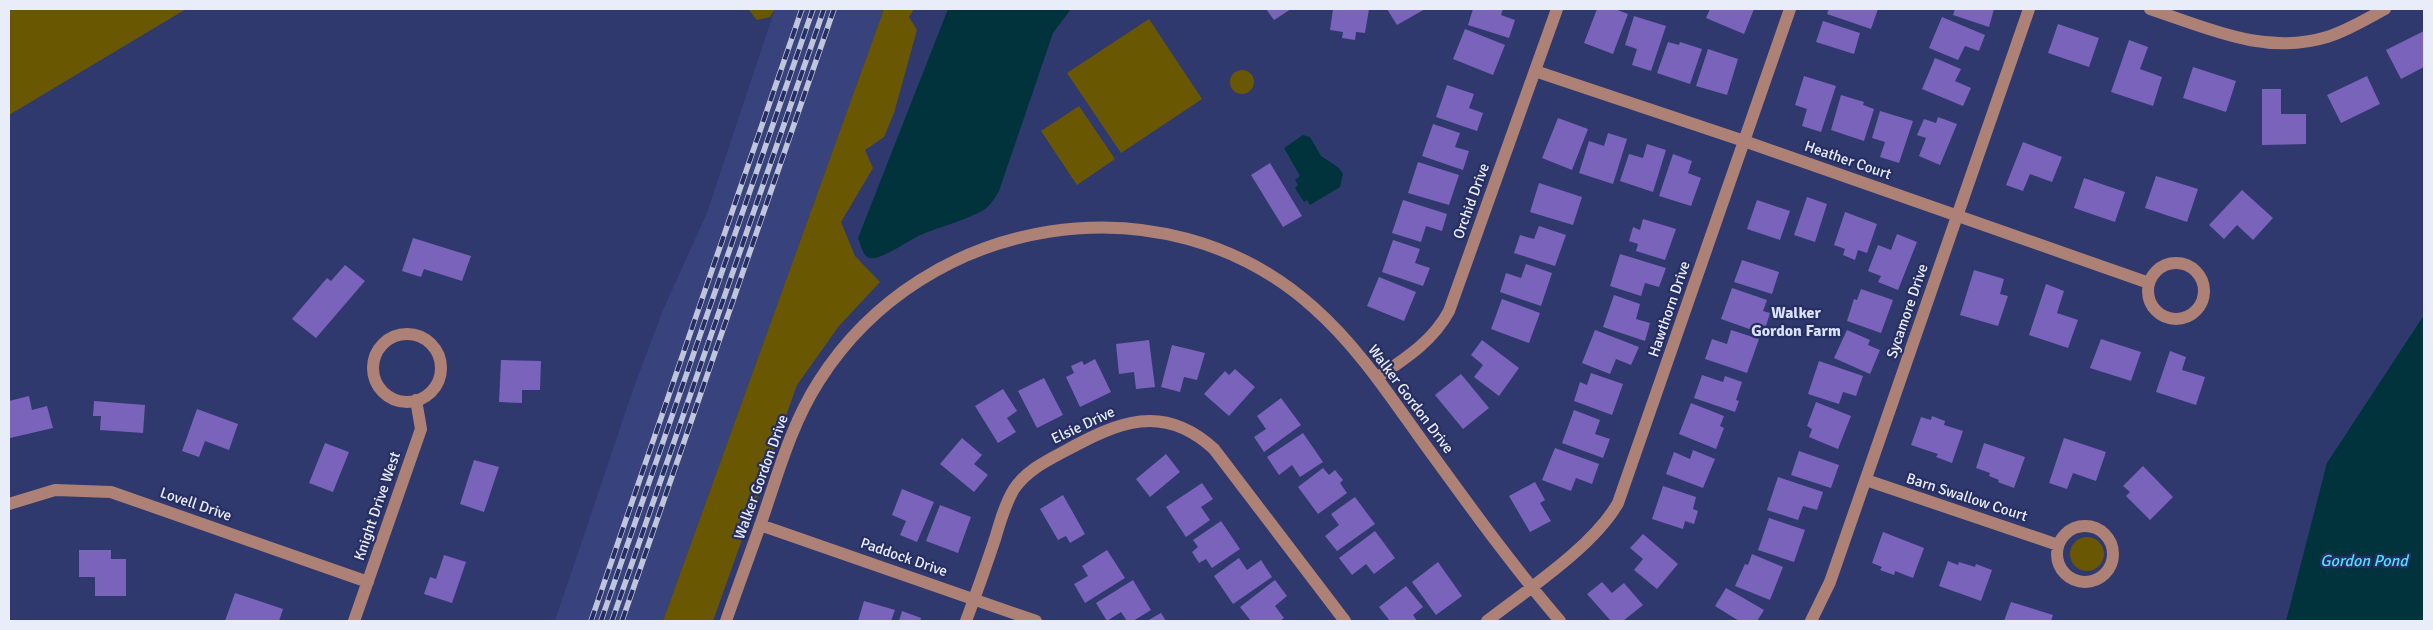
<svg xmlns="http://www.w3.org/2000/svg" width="2433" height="630" font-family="Signika,sans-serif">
	<rect width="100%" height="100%" fill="#30396e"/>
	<path fill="#38427d" d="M 775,9 L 884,9 L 663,621 L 555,621 L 634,387 L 663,310 L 707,213 Z"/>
	<path fill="#6a5702" d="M 9,9 L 186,9 L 9,115 Z
		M 748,9 L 775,9 L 770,17 L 757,20 Z
		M 884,9 L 914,9 L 909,17 L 917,30 L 894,113 L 884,137 L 865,150 L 873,168 L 841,222 L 855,256 L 880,282 L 839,326 L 797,385 L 713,621 L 663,621 Z
		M 1149,19 L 1202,99 L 1121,153 L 1067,73 Z
		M1230 82a12 12 0 1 1 24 0a12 12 0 1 1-24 0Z
		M 1079,106 L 1115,159 L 1077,185 L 1041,131 Z
		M2070 554a17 17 0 1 1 34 0a17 17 0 1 1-34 0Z"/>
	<path fill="#00333c" d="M 948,9 L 1071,9 L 1053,33 L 999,191 C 994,200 988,209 978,213 C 956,224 932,228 911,240 C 902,245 878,261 869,258 C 862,255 861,244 858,238 Z
		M 1303,135 L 1310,137 L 1321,156 L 1339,168 L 1343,174 L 1340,187 L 1310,205 L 1307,200 L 1304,202 L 1295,188 L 1298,185 L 1295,180 L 1300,176 L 1284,148 Z
		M 2424,315 L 2424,621 L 2286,621 L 2327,463 Z"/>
	<path fill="#7a63ba" d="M 1266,9 L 1291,9 L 1274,20 Z
		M 1333,9 L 1369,9 L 1365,33 L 1356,32 L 1355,40 L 1342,38 L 1343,32 L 1330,30 Z
		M 1387,9 L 1425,9 L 1397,25 Z
		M 1473,9 L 1503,9 L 1501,15 L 1515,20 L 1509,38 L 1468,25 Z
		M 1597,9 L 1615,9 L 1628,14 L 1613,54 L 1584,43 Z
		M 1710,9 L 1754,9 L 1744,34 L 1706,18 Z
		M 1829,9 L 1878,9 L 1871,29 L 1827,14 Z
		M 1955,9 L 1994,9 L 1989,27 L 1953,15 Z
		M 1634,16 L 1666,26 L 1651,71 L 1632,65 L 1637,49 L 1625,45 Z
		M 1942,17 L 1985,35 L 1979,51 L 1965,46 L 1958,60 L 1929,48 Z
		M 1823,21 L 1860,33 L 1854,54 L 1816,42 Z
		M 2058,24 L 2099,38 L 2089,67 L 2048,53 Z
		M 1465,29 L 1505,45 L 1493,75 L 1453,59 Z
		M 2424,31 L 2424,67 L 2401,79 L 2386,50 Z
		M 2129,40 L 2148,47 L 2140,69 L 2162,77 L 2153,106 L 2111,92 Z
		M 1668,42 L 1679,45 L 1680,42 L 1702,49 L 1690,84 L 1657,73 Z
		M 1708,49 L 1738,59 L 1727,95 L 1696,86 Z
		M 1935,58 L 1961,69 L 1955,81 L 1971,88 L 1963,106 L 1922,89 Z
		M 2193,67 L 2236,81 L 2226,112 L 2183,98 Z
		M 1804,76 L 1836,86 L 1821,132 L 1802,126 L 1807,109 L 1795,105 Z
		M 2367,76 L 2380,104 L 2341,123 L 2327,95 Z
		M 1447,85 L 1474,94 L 1469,108 L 1483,113 L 1477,131 L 1436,117 Z
		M 2262,89 L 2281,89 L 2281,114 L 2306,114 L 2306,144 L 2262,145 Z
		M 1841,95 L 1864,102 L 1863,105 L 1874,109 L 1864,141 L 1831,130 Z
		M 1880,111 L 1913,121 L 1899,163 L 1880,157 L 1885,142 L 1872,138 Z
		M 1938,117 L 1957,124 L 1940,165 L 1919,156 L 1926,138 L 1917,135 L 1924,119 L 1936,123 Z
		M 1558,118 L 1588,129 L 1572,170 L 1542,158 Z
		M 1433,124 L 1460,133 L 1455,147 L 1469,151 L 1463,170 L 1422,156 Z
		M 1608,133 L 1627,139 L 1613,184 L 1579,173 L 1589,141 L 1604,146 Z
		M 2023,142 L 2062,157 L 2052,182 L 2030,174 L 2023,191 L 2006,185 Z
		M 1647,144 L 1666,150 L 1653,192 L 1620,181 L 1629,154 L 1643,158 Z
		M 1673,154 L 1692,161 L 1688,173 L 1701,178 L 1691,206 L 1659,196 Z
		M 1418,162 L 1459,175 L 1449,205 L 1408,193 Z
		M 1270,163 L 1302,216 L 1283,227 L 1251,175 Z
		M 2156,176 L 2198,189 L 2187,222 L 2145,208 Z
		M 2084,178 L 2125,192 L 2115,222 L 2074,208 Z
		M 1539,183 L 1582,197 L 1573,225 L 1530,212 Z
		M 2242,190 L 2273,218 L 2253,240 L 2237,225 L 2224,239 L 2209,225 Z
		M 1807,197 L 1827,204 L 1815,242 L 1794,235 Z
		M 1403,200 L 1447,214 L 1442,231 L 1426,226 L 1421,242 L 1392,233 Z
		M 1757,200 L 1790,211 L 1780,240 L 1747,229 Z
		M 1845,212 L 1877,224 L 1867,253 L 1858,250 L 1855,260 L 1843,255 L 1845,249 L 1834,245 Z
		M 1643,219 L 1676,229 L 1665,260 L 1636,251 L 1638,244 L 1629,241 L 1633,227 L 1640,230 Z
		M 1539,226 L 1566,235 L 1555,266 L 1514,253 L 1520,235 L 1534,239 Z
		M 1897,234 L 1917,242 L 1898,290 L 1878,282 L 1881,276 L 1868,271 L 1878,245 L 1891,250 Z
		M 413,238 L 471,256 L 462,281 L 424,269 L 421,277 L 402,271 Z
		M 1393,240 L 1420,249 L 1415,263 L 1430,268 L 1423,286 L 1382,272 Z
		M 1620,254 L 1666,268 L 1659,287 L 1645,283 L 1641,296 L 1610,286 Z
		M 1742,260 L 1779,272 L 1772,294 L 1734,282 Z
		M 1526,264 L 1552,273 L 1541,306 L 1500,292 L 1506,273 L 1521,278 Z
		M 345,265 L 365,281 L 316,338 L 292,319 L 327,278 L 331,281 Z
		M 1974,270 L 2004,279 L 2000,294 L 2008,296 L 1998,326 L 1960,315 Z
		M 1379,277 L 1416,292 L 1404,321 L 1367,306 Z
		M 2046,284 L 2064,291 L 2057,313 L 2078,320 L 2068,348 L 2029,335 Z
		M 1732,288 L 1767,300 L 1763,311 L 1770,313 L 1766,326 L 1758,324 L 1755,331 L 1721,319 Z
		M 1861,289 L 1893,300 L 1881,333 L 1847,321 L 1854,299 L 1857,300 Z
		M 1614,295 L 1640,304 L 1636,319 L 1650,323 L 1645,341 L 1603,327 Z
		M 1502,299 L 1540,313 L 1529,343 L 1491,329 Z
		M 1595,330 L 1639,347 L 1631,365 L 1616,359 L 1610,374 L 1582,363 Z
		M 1731,330 L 1759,339 L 1747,373 L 1705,359 L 1712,339 L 1727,344 Z
		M 1847,330 L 1870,340 L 1868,345 L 1880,350 L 1870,374 L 1834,358 Z
		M 2101,339 L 2141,352 L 2131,381 L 2090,368 Z
		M 1149,340 L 1155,387 L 1136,389 L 1134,372 L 1119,374 L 1116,344 Z
		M 1482,340 L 1519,368 L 1499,396 L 1474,377 L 1483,365 L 1471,355 Z
		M 1172,345 L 1205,353 L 1197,380 L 1184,377 L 1180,392 L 1161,387 Z
		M 2170,351 L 2186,357 L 2182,370 L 2205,377 L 2196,405 L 2156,392 Z
		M 1095,359 L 1111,392 L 1080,407 L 1066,377 L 1074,373 L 1071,366 L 1082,361 L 1084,365 Z
		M 501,360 L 541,361 L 540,390 L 522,390 L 522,403 L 499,402 Z
		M 1819,361 L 1863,376 L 1856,396 L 1843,392 L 1839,404 L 1808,394 Z
		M 1235,369 L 1255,387 L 1229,416 L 1204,394 L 1225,371 L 1229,375 Z
		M 1591,373 L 1623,384 L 1612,415 L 1574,401 L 1580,382 L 1587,385 Z
		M 1461,374 L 1489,408 L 1463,429 L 1435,395 Z
		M 1702,375 L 1723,382 L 1725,376 L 1742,382 L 1736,400 L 1739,401 L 1735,412 L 1694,398 Z
		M 1044,378 L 1063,415 L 1037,428 L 1018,391 Z
		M 1003,389 L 1017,411 L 1007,418 L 1016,432 L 998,443 L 975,406 Z
		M 29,396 L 32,410 L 47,406 L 53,428 L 10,438 L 9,401 Z
		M 1281,398 L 1301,425 L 1264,452 L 1254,437 L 1266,429 L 1257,416 Z
		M 94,401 L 145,405 L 143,433 L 100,430 L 101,416 L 93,416 Z
		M 1816,402 L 1851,416 L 1838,449 L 1809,437 L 1812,429 L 1807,426 Z
		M 1691,403 L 1724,416 L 1720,426 L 1724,428 L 1716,449 L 1679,434 Z
		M 197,409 L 238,424 L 229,450 L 205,441 L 199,457 L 182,451 Z
		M 1574,410 L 1600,420 L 1595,434 L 1610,439 L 1603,458 L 1562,443 Z
		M 1932,416 L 1945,421 L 1944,425 L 1963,431 L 1952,463 L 1936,457 L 1938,454 L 1911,445 L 1921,417 L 1931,420 Z
		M 1303,433 L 1323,462 L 1300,477 L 1292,465 L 1279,475 L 1267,457 Z
		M 962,438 L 982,455 L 974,464 L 988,475 L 974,492 L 940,464 Z
		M 2064,438 L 2106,452 L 2096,481 L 2073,473 L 2067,489 L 2049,483 Z
		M 325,443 L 349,452 L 333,492 L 309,483 Z
		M 1984,443 L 2025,457 L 2014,488 L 1998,482 L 1999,480 L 1989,476 L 1990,473 L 1976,468 Z
		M 1555,448 L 1599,464 L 1592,484 L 1576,478 L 1571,491 L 1542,480 Z
		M 1693,450 L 1715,459 L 1703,488 L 1666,474 L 1674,452 L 1690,459 Z
		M 1799,451 L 1839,465 L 1831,488 L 1791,475 Z
		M 1166,454 L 1180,472 L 1150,497 L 1136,479 Z
		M 474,460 L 499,467 L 484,512 L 460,504 Z
		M 2143,466 L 2173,497 L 2150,520 L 2126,496 L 2130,492 L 2123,486 Z
		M 1323,468 L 1329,475 L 1335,470 L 1343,480 L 1340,483 L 1347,493 L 1318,514 L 1298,487 Z
		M 1778,477 L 1823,492 L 1817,510 L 1803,506 L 1798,520 L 1767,510 Z
		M 1535,482 L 1545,500 L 1540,503 L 1551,521 L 1530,532 L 1509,496 Z
		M 1202,483 L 1213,499 L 1201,507 L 1210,520 L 1186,537 L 1166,507 Z
		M 1663,486 L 1696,497 L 1693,509 L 1698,511 L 1694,524 L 1685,521 L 1683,529 L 1652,519 Z
		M 902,489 L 934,502 L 917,542 L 900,535 L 906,521 L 892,515 Z
		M 1063,495 L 1085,534 L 1070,543 L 1066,536 L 1058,540 L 1040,509 Z
		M 1355,497 L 1375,524 L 1337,551 L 1325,536 L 1339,525 L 1331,514 Z
		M 940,505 L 971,517 L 958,553 L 926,541 Z
		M 1769,518 L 1805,530 L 1794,562 L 1758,550 Z
		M 1221,521 L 1240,549 L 1212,568 L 1206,559 L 1199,563 L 1192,552 L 1198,547 L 1193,540 Z
		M 1375,531 L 1395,558 L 1374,574 L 1366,564 L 1352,575 L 1339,558 Z
		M 1883,532 L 1924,548 L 1913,578 L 1895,571 L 1894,575 L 1880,570 L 1882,567 L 1872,563 Z
		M 1643,534 L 1678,564 L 1657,589 L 1634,570 L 1643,559 L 1630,548 Z
		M 79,550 L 111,550 L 111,559 L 126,559 L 126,596 L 95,596 L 95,577 L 79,577 Z
		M 1107,550 L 1125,578 L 1085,603 L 1074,584 L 1088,576 L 1082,566 Z
		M 1752,554 L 1783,567 L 1770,600 L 1735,586 L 1745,564 L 1748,565 Z
		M 444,555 L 466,562 L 452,603 L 424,594 L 430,577 L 436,579 Z
		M 1239,558 L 1247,570 L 1261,560 L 1272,577 L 1233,604 L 1214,576 Z
		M 1948,561 L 1958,565 L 1959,562 L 1975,567 L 1976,564 L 1992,570 L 1981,601 L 1939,586 Z
		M 1438,562 L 1462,596 L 1436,615 L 1412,582 Z
		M 1133,580 L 1151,610 L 1133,621 L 1127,621 L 1121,612 L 1107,621 L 1096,603 Z
		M 1275,580 L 1287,596 L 1275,606 L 1284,618 L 1280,621 L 1251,621 L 1240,607 Z
		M 1602,582 L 1612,593 L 1624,583 L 1643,605 L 1623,621 L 1611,621 L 1587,594 Z
		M 1406,586 L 1423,607 L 1413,615 L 1417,621 L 1390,621 L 1379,607 Z
		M 1726,588 L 1764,610 L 1757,621 L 1739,621 L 1715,606 Z
		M 235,593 L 283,609 L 279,621 L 225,621 Z
		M 864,601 L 895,610 L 891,621 L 858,621 Z
		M 2011,602 L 2053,615 L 2051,621 L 2004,621 Z
		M 902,611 L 921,618 L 920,621 L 899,621 Z
		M 1161,613 L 1166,621 L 1147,621 Z"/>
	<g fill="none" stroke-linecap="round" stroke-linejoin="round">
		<path stroke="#ae8176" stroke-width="12" d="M 2150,9 C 2208,28 2265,56 2327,37 C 2347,31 2366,19 2385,9
			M 1535,71 L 1744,141 L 2149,283
			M2148 291a28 28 0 1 1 56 0a28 28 0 1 1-56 0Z
			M373 368a34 34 0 1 1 68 0a34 34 0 1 1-68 0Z
			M 1378,377 C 1406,358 1433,341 1449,311 L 1557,9
			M 1866,480 L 2058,545
			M 9,504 L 55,490 L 111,492 L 368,582
			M 760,525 L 1036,621
			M2057 554a28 28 0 1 1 56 0a28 28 0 1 1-56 0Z
			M 354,621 L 421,429 L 416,400
			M 726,621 C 738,586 751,552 763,517 C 779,470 792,423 819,381 C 925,214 1164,174 1313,307 C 1355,344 1386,390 1418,435 C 1464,498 1509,562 1560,621
			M 966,621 C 976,594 986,566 995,539 C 1000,522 1005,504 1014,489 C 1026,471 1046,461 1065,451 C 1118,422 1163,402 1214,449 L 1345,621
			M 1487,621 C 1527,590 1594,546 1618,503 L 1790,9
			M 1811,621 L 1830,582 L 2029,9"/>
		<g stroke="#c0c5db" stroke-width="5.5">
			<path id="rail" d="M 591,621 L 802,9
				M 601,621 L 813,9
				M 612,621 L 824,9
				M 622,621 L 834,9"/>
		</g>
		<use href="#rail" stroke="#262e62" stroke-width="4" stroke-dasharray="11" stroke-linecap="butt"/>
	</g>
	<g text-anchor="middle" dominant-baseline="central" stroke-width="4.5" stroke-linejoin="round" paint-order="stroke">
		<g font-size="15" fill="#e9edfa" stroke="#262e62">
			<text transform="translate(1848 160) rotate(19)">Heather Court</text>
			<text transform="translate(1471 201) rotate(-70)">Orchid Drive</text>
			<text transform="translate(1669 309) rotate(-71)">Hawthorn Drive</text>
			<text transform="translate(1907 311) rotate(-71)">Sycamore Drive</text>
			<text transform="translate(1411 399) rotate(53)">Walker Gordon Drive</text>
			<text transform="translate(1083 425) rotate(-25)">Elsie Drive</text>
			<text transform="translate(761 477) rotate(-70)">Walker Gordon Drive</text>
			<text transform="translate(1967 497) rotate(18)">Barn Swallow Court</text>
			<text transform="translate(196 504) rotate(19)">Lovell Drive</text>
			<text transform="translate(377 506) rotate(-71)">Knight Drive West</text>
			<text transform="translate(904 557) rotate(19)">Paddock Drive</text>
		</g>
		<g font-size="16" font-weight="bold" fill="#dbe2fd" stroke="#262e62">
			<text x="1796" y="313">Walker<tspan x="1796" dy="18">Gordon Farm</tspan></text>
		</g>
		<g font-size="16" font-style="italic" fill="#4de1ff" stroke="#262e62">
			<text x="2364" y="561">Gordon Pond</text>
		</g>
	</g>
	<rect width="2433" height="630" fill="none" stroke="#e9edfa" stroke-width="20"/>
</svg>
